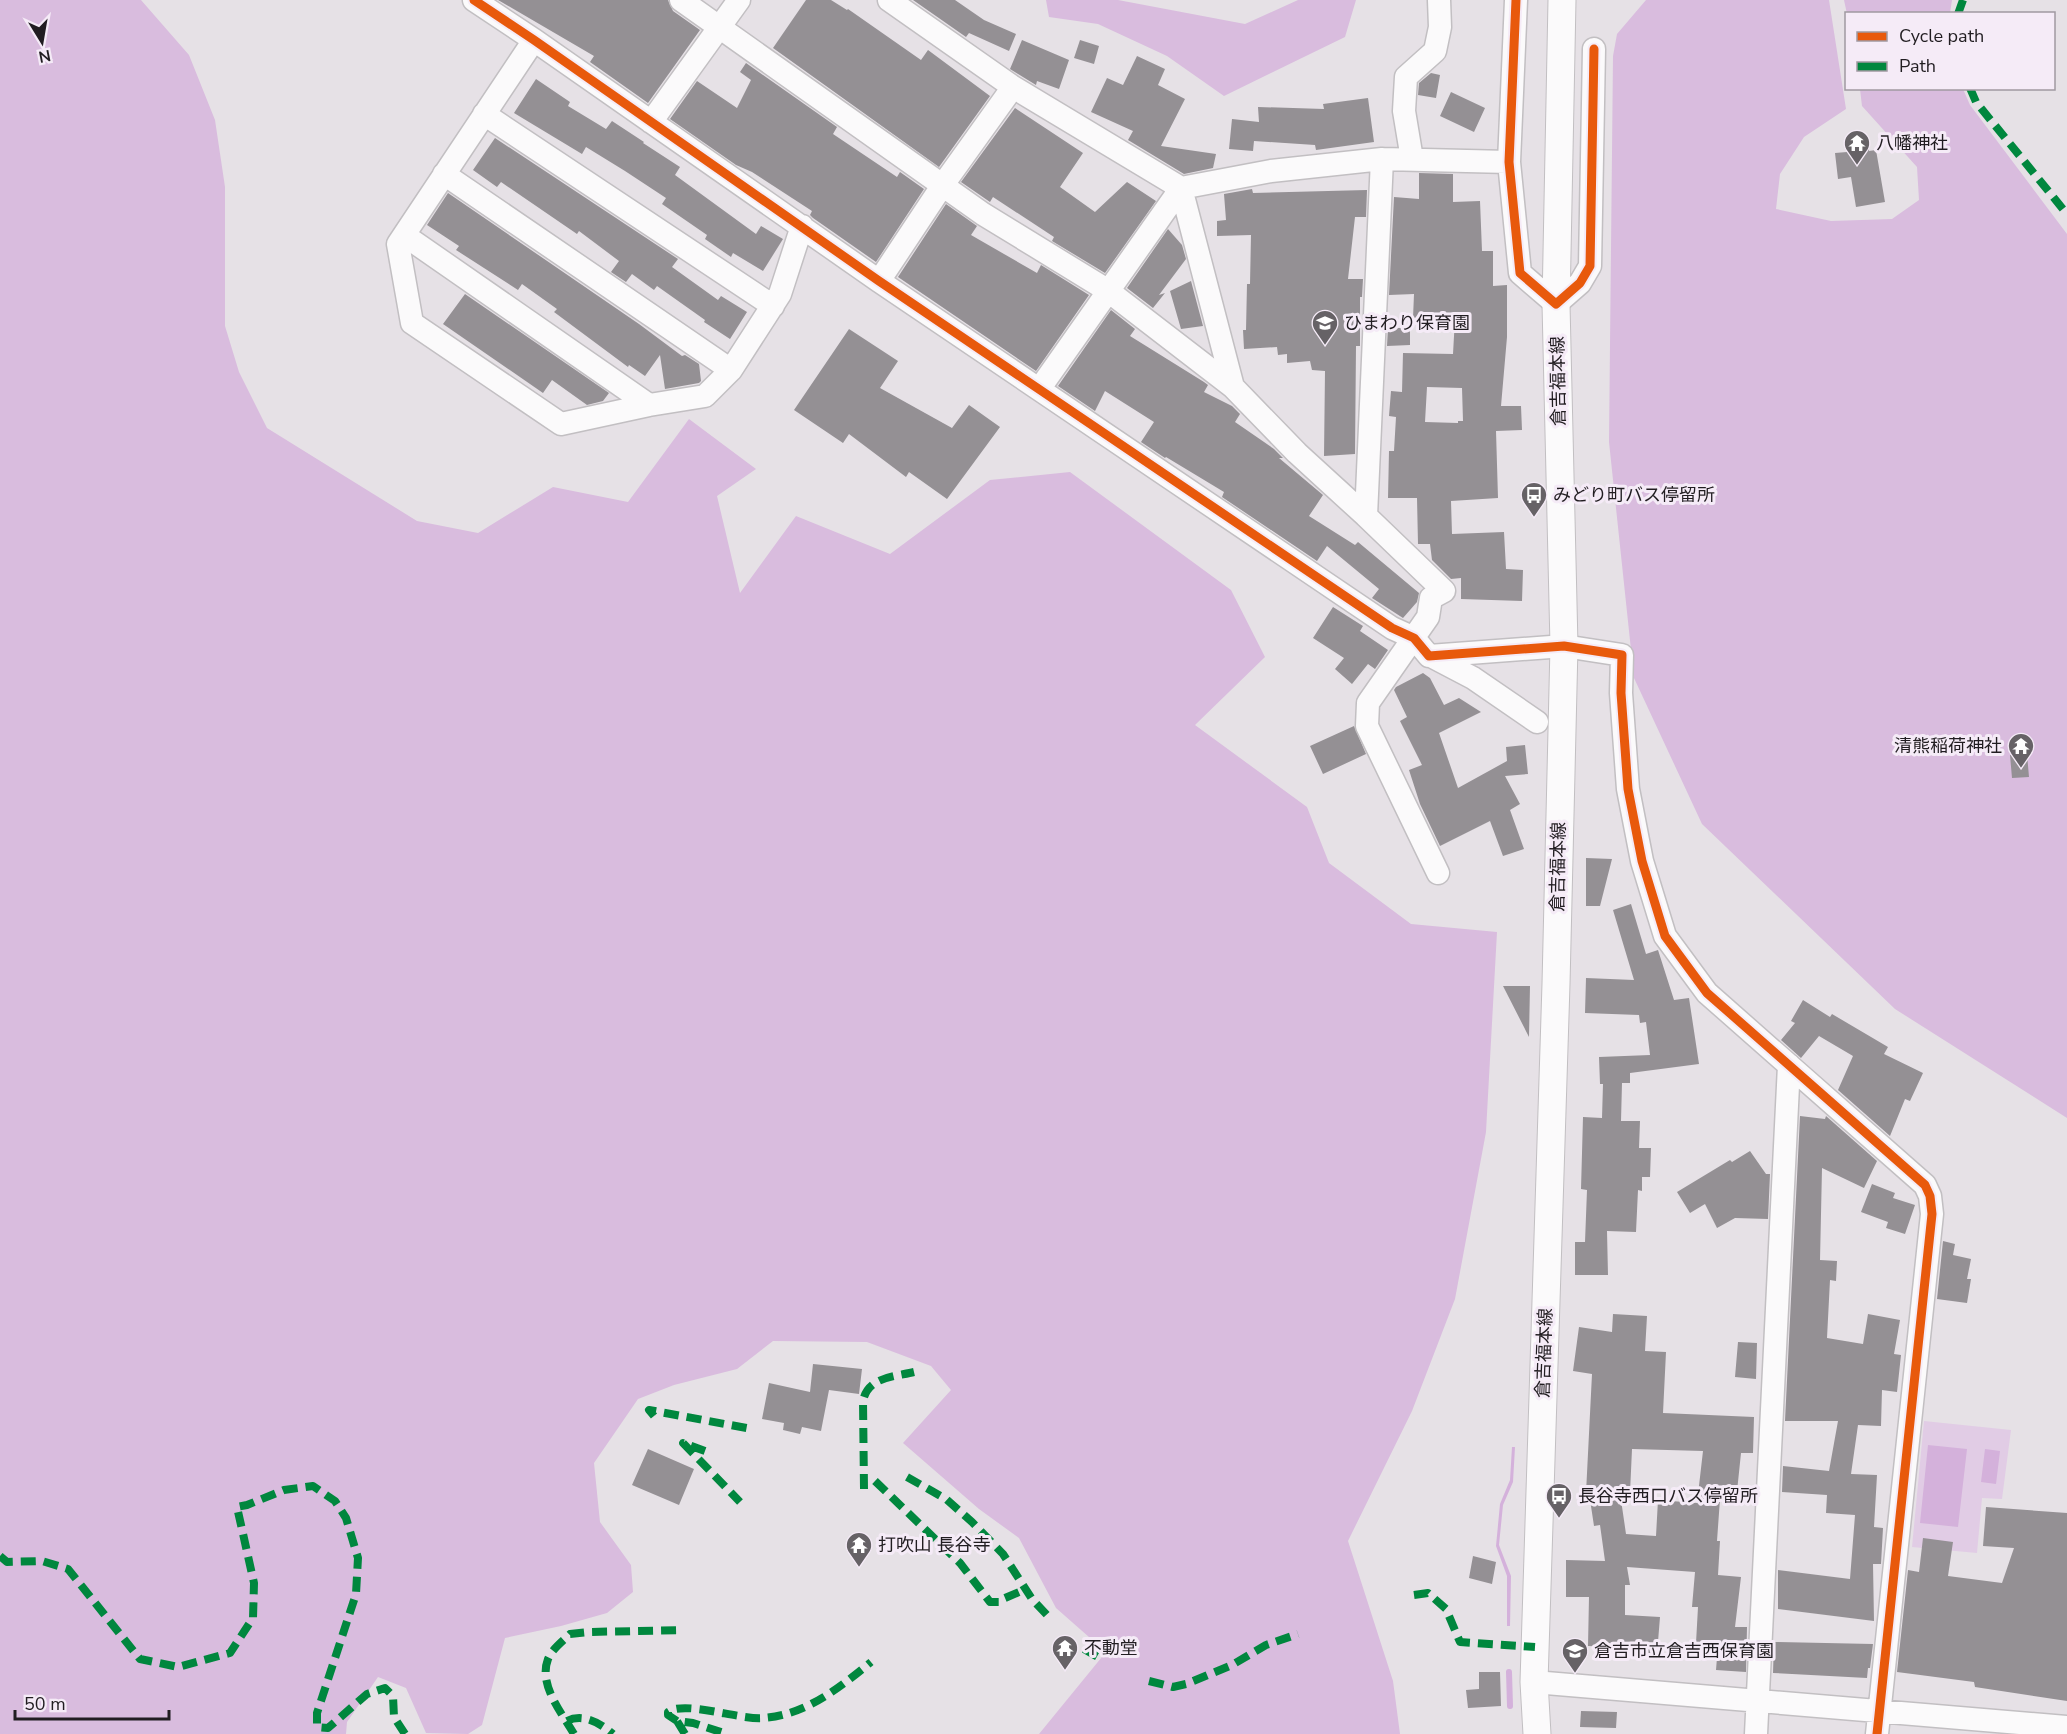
<svg xmlns="http://www.w3.org/2000/svg" width="2067" height="1734" font-family="'Nunito Sans','Noto Sans JP',sans-serif">
	<rect width="100%" height="100%" fill="#e6e1e6"/>
	<path fill="#e1cce5" d="M 1924,1421 L 2011,1430 L 2002,1499 L 1982,1498 L 1977,1553 L 1912,1547 Z"/>
	<path fill="#d9bcde" d="M 0,0 L 141,0 L 189,55 L 215,120 L 225,187 L 225,326 L 239,372 L 267,428 L 417,521 L 478,533 L 553,487 L 628,502 L 689,419 L 756,469 L 717,496 L 740,593 L 796,516 L 890,554 L 990,480 L 1070,472 L 1231,590 L 1265,657 L 1195,725 L 1307,807 L 1329,863 L 1411,924 L 1497,932 L 1486,1132 L 1455,1299 L 1412,1411 L 1348,1541 L 1393,1681 L 1400,1734 L 1039,1734 L 1106,1652 L 1056,1608 L 1019,1538 L 979,1509 L 903,1443 L 951,1390 L 931,1366 L 867,1342 L 773,1341 L 737,1369 L 674,1385 L 638,1399 L 594,1463 L 600,1522 L 631,1565 L 633,1592 L 607,1613 L 561,1626 L 505,1638 L 482,1725 L 468,1734 L 426,1733 L 406,1688 L 378,1677 L 347,1722 L 346,1734 L 0,1734 Z
		M 1046,0 L 1118,0 L 1245,24 L 1298,0 L 1356,0 L 1345,37 L 1224,96 L 1167,56 L 1098,24 L 1049,17 Z
		M 1646,0 L 1829,0 L 1846,109 L 1804,137 L 1780,174 L 1776,209 L 1831,221 L 1892,219 L 1919,200 L 1917,167 L 1862,106 L 1860,89 L 1963,89 L 1970,105 L 2067,234 L 2067,1118 L 1895,1009 L 1702,824 L 1634,678 L 1609,442 L 1613,56 L 1617,34 Z
		M 1844,0 L 1952,0 L 1950,13 L 1847,14 Z"/>
	<path fill="#d4b1db" d="M 1928,1445 L 1967,1449 L 1958,1527 L 1920,1523 Z
		M 1512,1447 L 1515,1447 L 1513,1482 L 1503,1505 L 1499,1545 L 1511,1576 L 1510,1626 L 1507,1626 L 1507,1576 L 1496,1546 L 1500,1504 L 1510,1480 Z
		M 1985,1449 L 2000,1451 L 1996,1484 L 1981,1482 Z"/>
	<g fill="none" stroke-linecap="round" stroke-linejoin="round">
		<path stroke="#d4b1db" stroke-width="6" d="M 1509,1672 L 1510,1706"/>
	</g>
	<path fill="#949094" fill-rule="evenodd" d="M 498,0 L 668,0 L 673,11 L 700,30 L 648,103 L 590,62 L 594,56 Z
		M 806,0 L 831,0 L 847,10 L 848,9 L 921,60 L 928,50 L 990,96 L 939,167 L 773,48 Z
		M 913,0 L 955,0 L 984,20 L 1016,34 L 1009,51 L 969,33 L 966,37 Z
		M 1022,40 L 1069,60 L 1059,89 L 1037,81 L 1036,85 L 1010,69 Z
		M 1080,40 L 1099,46 L 1094,64 L 1074,58 Z
		M 1137,56 L 1165,69 L 1158,85 L 1185,99 L 1161,146 L 1216,154 L 1213,168 L 1184,174 L 1128,140 L 1133,131 L 1091,112 L 1107,78 L 1123,85 Z
		M 746,63 L 837,127 L 833,134 L 897,177 L 900,172 L 924,189 L 876,262 L 813,218 L 810,215 L 812,211 L 752,172 L 736,165 L 670,119 L 697,81 L 737,108 L 751,80 L 740,72 Z
		M 1431,73 L 1440,75 L 1436,98 L 1418,95 L 1419,83 Z
		M 536,79 L 570,102 L 568,106 L 606,129 L 612,121 L 644,142 L 643,143 L 680,167 L 675,175 L 756,234 L 761,226 L 783,239 L 763,271 L 733,253 L 731,257 L 705,239 L 707,235 L 662,204 L 666,198 L 625,171 L 586,147 L 582,154 L 514,113 Z
		M 1451,92 L 1485,108 L 1474,132 L 1440,116 Z
		M 1368,98 L 1374,142 L 1316,150 L 1315,145 L 1254,141 L 1253,151 L 1229,149 L 1232,119 L 1259,122 L 1258,107 L 1324,109 L 1323,104 Z
		M 1015,108 L 1083,153 L 1060,187 L 1095,212 L 1127,182 L 1156,201 L 1105,273 L 1052,241 L 1054,237 L 993,197 L 990,202 L 961,182 Z
		M 495,138 L 678,259 L 672,267 L 718,300 L 721,296 L 747,312 L 730,339 L 704,322 L 705,320 L 657,286 L 654,290 L 632,274 L 626,282 L 611,272 L 619,261 L 579,231 L 577,234 L 501,182 L 497,187 L 473,170 Z
		M 1868,143 L 1869,151 L 1876,150 L 1885,202 L 1856,207 L 1851,177 L 1838,179 L 1835,153 L 1847,152 L 1846,145 Z
		M 1419,173 L 1453,174 L 1453,202 L 1480,201 L 1482,251 L 1493,251 L 1493,286 L 1507,285 L 1507,337 L 1501,406 L 1521,406 L 1522,430 L 1496,431 L 1498,498 L 1451,501 L 1452,534 L 1504,532 L 1506,569 L 1523,570 L 1522,601 L 1461,599 L 1461,578 L 1451,579 L 1432,560 L 1430,544 L 1418,544 L 1417,498 L 1388,498 L 1389,451 L 1394,451 L 1396,417 L 1389,416 L 1391,391 L 1402,392 L 1403,353 L 1453,354 L 1455,318 L 1413,318 L 1414,294 L 1389,295 L 1394,197 L 1419,199 ZM 1427,387 L 1462,388 L 1463,421 L 1458,421 L 1458,423 L 1425,422 Z
		M 1252,189 L 1253,193 L 1367,190 L 1366,217 L 1355,217 L 1348,279 L 1363,279 L 1362,297 L 1360,297 L 1360,346 L 1356,346 L 1355,454 L 1324,456 L 1325,371 L 1312,370 L 1310,361 L 1287,363 L 1287,354 L 1278,355 L 1277,347 L 1244,349 L 1243,330 L 1246,330 L 1247,284 L 1250,284 L 1251,235 L 1217,236 L 1217,221 L 1226,220 L 1224,194 Z
		M 448,193 L 639,324 L 682,356 L 685,355 L 699,364 L 701,381 L 699,383 L 665,389 L 660,355 L 645,376 L 629,365 L 628,367 L 554,312 L 557,309 L 522,284 L 518,290 L 456,250 L 459,246 L 427,225 Z
		M 946,204 L 977,226 L 971,235 L 1037,273 L 1041,265 L 1089,295 L 1036,371 L 898,277 Z
		M 1168,229 L 1182,245 L 1186,259 L 1159,295 L 1165,293 L 1153,308 L 1127,288 Z
		M 1191,281 L 1203,326 L 1181,329 L 1170,291 Z
		M 465,294 L 609,393 L 603,401 L 587,405 L 552,380 L 543,393 L 443,324 Z
		M 1111,310 L 1135,329 L 1130,336 L 1204,382 L 1208,385 L 1204,392 L 1232,406 L 1240,414 L 1235,422 L 1274,449 L 1283,458 L 1279,458 L 1323,495 L 1309,516 L 1355,545 L 1358,542 L 1419,593 L 1417,602 L 1403,618 L 1372,598 L 1379,589 L 1327,546 L 1317,561 L 1222,497 L 1224,492 L 1166,457 L 1165,458 L 1141,442 L 1154,422 L 1105,391 L 1095,411 L 1058,386 Z
		M 1388,328 L 1410,328 L 1410,345 L 1387,346 Z
		M 849,329 L 898,361 L 880,388 L 952,428 L 969,405 L 1000,427 L 947,499 L 909,472 L 906,477 L 849,434 L 843,443 L 794,410 Z
		M 1333,607 L 1363,626 L 1360,631 L 1388,650 L 1375,669 L 1368,664 L 1352,684 L 1335,669 L 1344,658 L 1313,638 Z
		M 1423,673 L 1430,678 L 1444,705 L 1459,698 L 1481,712 L 1439,733 L 1458,788 L 1507,761 L 1506,747 L 1525,745 L 1528,774 L 1505,776 L 1520,804 L 1510,810 L 1524,849 L 1503,856 L 1490,821 L 1440,846 L 1420,804 L 1409,770 L 1422,765 L 1400,721 L 1407,717 L 1394,690 L 1396,687 Z
		M 1354,726 L 1366,754 L 1323,774 L 1310,746 Z
		M 2027,754 L 2029,777 L 2012,778 L 2010,755 Z
		M 1586,858 L 1612,859 L 1600,906 L 1586,906 Z
		M 1631,904 L 1646,954 L 1658,950 L 1674,1000 L 1689,998 L 1699,1064 L 1630,1073 L 1630,1083 L 1622,1083 L 1621,1121 L 1640,1121 L 1639,1148 L 1651,1148 L 1650,1177 L 1642,1177 L 1642,1191 L 1638,1190 L 1636,1232 L 1607,1231 L 1608,1275 L 1575,1275 L 1575,1242 L 1585,1242 L 1587,1190 L 1581,1189 L 1583,1117 L 1602,1118 L 1603,1084 L 1600,1084 L 1599,1057 L 1650,1055 L 1646,1022 L 1640,1023 L 1639,1015 L 1585,1013 L 1586,978 L 1634,980 L 1613,910 Z
		M 1503,986 L 1530,986 L 1529,1037 Z
		M 1803,1000 L 1830,1017 L 1832,1014 L 1888,1047 L 1884,1054 L 1923,1073 L 1910,1101 L 1905,1099 L 1890,1136 L 1838,1090 L 1853,1056 L 1819,1036 L 1801,1058 L 1781,1040 L 1795,1023 L 1791,1021 Z
		M 1800,1116 L 1825,1119 L 1826,1116 L 1877,1161 L 1864,1188 L 1822,1168 L 1820,1260 L 1837,1261 L 1836,1281 L 1830,1280 L 1827,1338 L 1863,1344 L 1868,1314 L 1900,1320 L 1894,1354 L 1901,1355 L 1897,1392 L 1882,1390 L 1881,1426 L 1858,1425 L 1851,1474 L 1877,1475 L 1874,1527 L 1883,1528 L 1881,1564 L 1873,1564 L 1874,1621 L 1778,1609 L 1778,1570 L 1850,1579 L 1855,1515 L 1826,1513 L 1827,1495 L 1782,1492 L 1783,1466 L 1829,1471 L 1838,1421 L 1785,1421 Z
		M 1750,1151 L 1766,1174 L 1770,1174 L 1768,1219 L 1735,1218 L 1717,1228 L 1705,1204 L 1690,1213 L 1677,1192 L 1730,1160 L 1732,1162 Z
		M 1872,1184 L 1895,1193 L 1893,1198 L 1915,1205 L 1905,1234 L 1886,1228 L 1888,1222 L 1861,1212 Z
		M 1943,1241 L 1955,1244 L 1953,1255 L 1971,1259 L 1967,1279 L 1971,1279 L 1967,1303 L 1937,1299 Z
		M 1613,1314 L 1647,1316 L 1645,1351 L 1666,1352 L 1663,1413 L 1754,1417 L 1753,1453 L 1741,1453 L 1736,1501 L 1720,1499 L 1717,1541 L 1720,1541 L 1718,1575 L 1741,1577 L 1735,1627 L 1747,1627 L 1746,1672 L 1716,1670 L 1718,1645 L 1696,1643 L 1698,1607 L 1692,1607 L 1695,1572 L 1627,1567 L 1630,1585 L 1625,1585 L 1625,1615 L 1660,1617 L 1657,1654 L 1632,1652 L 1632,1648 L 1588,1646 L 1589,1597 L 1566,1597 L 1566,1560 L 1605,1561 L 1600,1525 L 1594,1526 L 1589,1493 L 1586,1493 L 1592,1374 L 1573,1371 L 1579,1327 L 1612,1332 ZM 1632,1449 L 1703,1451 L 1697,1503 L 1658,1500 L 1656,1536 L 1626,1534 L 1620,1493 L 1630,1493 Z
		M 1738,1342 L 1757,1343 L 1756,1379 L 1735,1377 Z
		M 813,1364 L 862,1369 L 859,1394 L 829,1390 L 821,1431 L 802,1427 L 800,1434 L 783,1430 L 784,1423 L 762,1419 L 769,1383 L 810,1392 Z
		M 648,1449 L 694,1469 L 679,1505 L 632,1485 Z
		M 1986,1507 L 2067,1513 L 2067,1701 L 1975,1687 L 1974,1682 L 1897,1672 L 1908,1570 L 1919,1572 L 1923,1538 L 1953,1542 L 1948,1576 L 2002,1583 L 2014,1548 L 1983,1546 Z
		M 1473,1556 L 1496,1562 L 1492,1584 L 1469,1578 Z
		M 1774,1642 L 1873,1644 L 1870,1668 L 1868,1668 L 1867,1678 L 1773,1673 Z
		M 1479,1672 L 1500,1672 L 1501,1706 L 1468,1708 L 1466,1690 L 1479,1689 Z
		M 1581,1711 L 1617,1712 L 1616,1728 L 1580,1727 Z"/>
	<g fill="none" stroke-linecap="round" stroke-linejoin="round">
		<g stroke="#c2bfc2" stroke-width="25">
			<path id="minor" d="M 474,0 L 534,40 L 879,281 L 1392,628 L 1414,638 L 1429,656 L 1564,646 L 1622,655 L 1621,693 L 1628,789 L 1642,861 L 1665,936 L 1707,993 L 1925,1185 L 1930,1196 L 1932,1214 L 1877,1734
				M 681,0 L 983,214 L 1107,290 L 1233,387 L 1297,453 L 1366,516 L 1444,591 L 1431,598 L 1428,617 L 1368,703 L 1367,726 L 1438,873
				M 889,0 L 1013,87 L 1181,188 L 1233,387
				M 1516,0 L 1509,162 L 1520,273 L 1556,304 L 1580,283 L 1590,266 L 1594,49
				M 534,40 L 398,244 L 412,323 L 561,424 L 649,405 L 705,396 L 731,370 L 780,294 L 802,226
				M 484,114 L 773,306
				M 651,122 L 739,0
				M 1412,159 L 1404,111 L 1406,77 L 1435,51 L 1440,27 L 1439,0
				M 444,174 L 731,370
				M 404,235 L 649,405
				M 879,281 L 942,186 L 1013,87
				M 1040,388 L 1181,188 L 1271,171 L 1382,159 L 1509,162
				M 1366,516 L 1382,159
				M 1431,656 L 1473,678 L 1537,722
				M 1534,1682 C 1711,1698 1889,1711 2067,1727
				M 1756,1734 L 1789,1065"/>
		</g>
		<g stroke="#c2bfc2" stroke-width="29">
			<path id="major" d="M 1537,1734 L 1534,1682 L 1556,984 L 1564,646 L 1556,304 L 1562,0"/>
		</g>
		<use href="#minor" stroke="#fbfafb" stroke-width="22"/>
		<use href="#major" stroke="#fbfafb" stroke-width="27"/>
		<path stroke="#00873e" stroke-width="8" stroke-dasharray="15 8" stroke-linecap="butt" d="M 1958,14 L 1963,0
			M 1970,88 L 1976,102 L 2067,214
			M 654,1416 L 649,1410 L 752,1429
			M 705,1451 L 683,1443 L 740,1502
			M 907,1477 L 946,1499 L 972,1522 L 1003,1554 L 1032,1599 L 1047,1615
			M 875,1481 L 960,1563 L 990,1602 L 1001,1602 L 1005,1598 L 1026,1589
			M 864,1489 L 863,1401 C 868,1377 893,1377 914,1372
			M 0,1556 L 7,1562 L 42,1561 L 68,1569 L 140,1659 L 178,1667 L 230,1653 L 253,1618 L 254,1583 L 237,1507 L 247,1505 L 284,1490 L 313,1486 L 335,1501 L 346,1518 L 358,1558 L 356,1594 L 317,1713 L 317,1727 L 328,1728 L 367,1694 L 385,1688 L 393,1696 L 394,1717 L 405,1734
			M 1414,1595 L 1428,1593 L 1446,1609 L 1460,1642 L 1535,1647
			M 1084,1649 L 1098,1657
			M 1149,1681 L 1173,1687 L 1186,1684 L 1232,1665 L 1266,1645 L 1298,1634
			M 567,1721 C 583,1713 600,1723 613,1734
			M 677,1721 L 668,1715 L 668,1712 C 685,1700 739,1720 763,1718 C 806,1715 839,1688 871,1662
			M 574,1734 C 562,1713 538,1685 548,1659 C 552,1649 563,1641 570,1634 L 589,1632 L 684,1630
			M 685,1734 L 677,1721 L 693,1723 L 727,1734"/>
		<g stroke="#f5ebf7" stroke-width="13">
			<path id="cycleway" d="M 474,0 L 534,40 L 879,281 L 1392,628 L 1414,638 L 1429,656 L 1564,646 L 1622,655 L 1621,693 L 1628,789 L 1642,861 L 1665,936 L 1707,993 L 1925,1185 L 1930,1196 L 1932,1214 L 1877,1734
				M 1516,0 L 1509,162 L 1520,273 L 1556,304 L 1580,283 L 1590,266 L 1594,49"/>
		</g>
		<use href="#cycleway" stroke="#e8590c" stroke-width="9"/>
	</g>
	<defs>
		<g id="temple-pin" transform="scale(1.35)"><path d="M0 17L-7.5 6A9.5 9.5 0 1 1 7.5 6Z" fill="#666266" stroke="#f5ebf7"/><path d="M0-6L5-2H3V0L6.5 2.5H4V6H1.5V3h-3V6H-4V2.5H-6.5L-3 0V-2H-5Z" fill="#fff"/></g>
		<g id="school-pin" transform="scale(1.35)"><path d="M0 17L-7.5 6A9.5 9.5 0 1 1 7.5 6Z" fill="#666266" stroke="#f5ebf7"/><path d="M0-5L7-2L0 1L-7-2ZM-4 1L0 2.5L4 1V4Q0 6-4 4Z" fill="#fff"/></g>
		<g id="bus-pin" transform="scale(1.35)"><path d="M0 17L-7.5 6A9.5 9.5 0 1 1 7.5 6Z" fill="#666266" stroke="#f5ebf7"/><path d="M-5-6H5V4H4V6H2V4H-2V6H-4V4H-5ZM-3.5-4V0h7V-4ZM-3.5 1.2v1.5H-2V1.2ZM2 1.2v1.5H3.5V1.2Z" fill="#fff"/></g>
	</defs>
	<g fill-rule="evenodd">
		<use href="#temple-pin" x="1857" y="143"/>
		<use href="#school-pin" x="1325" y="323"/>
		<use href="#bus-pin" x="1534" y="495"/>
		<use href="#temple-pin" x="2021" y="746"/>
		<use href="#bus-pin" x="1559" y="1496"/>
		<use href="#temple-pin" x="859" y="1545"/>
		<use href="#temple-pin" x="1065" y="1648"/>
		<use href="#school-pin" x="1575" y="1651"/>
	</g>
	<g text-anchor="middle" dominant-baseline="central" stroke-width="6" stroke-linejoin="round" paint-order="stroke">
		<g font-size="18" fill="#211d21" stroke="#f5ebf7" text-anchor="start">
			<text x="1876" y="143">八幡神社</text>
			<text x="1344" y="323">ひまわり保育園</text>
			<text x="1553" y="495">みどり町バス停留所</text>
			<text x="2002" y="746" text-anchor="end">清熊稲荷神社</text>
			<text x="1578" y="1496">長谷寺西口バス停留所</text>
			<text x="878" y="1545">打吹山 長谷寺</text>
			<text x="1084" y="1648">不動堂</text>
			<text x="1594" y="1651">倉吉市立倉吉西保育園</text>
		</g>
		<g font-size="18" fill="#211d21" stroke="#f5ebf7">
			<text transform="translate(1558 381) rotate(-91)">倉吉福本線</text>
			<text transform="translate(1558 867) rotate(-89)">倉吉福本線</text>
			<text transform="translate(1544 1353) rotate(-88)">倉吉福本線</text>
		</g>
	</g>
	<rect x="1845" y="12" width="210" height="78" fill="#f5ebf7" stroke="#a099a1" stroke-width="1.5"/>
	<rect x="1857" y="32" width="30" height="9" fill="#e8590c" stroke="#a099a1" stroke-width="1.5"/>
	<text x="1899" y="42" font-size="18" fill="#211d21">Cycle path</text>
	<rect x="1857" y="62" width="30" height="9" fill="#00873e" stroke="#a099a1" stroke-width="1.5"/>
	<text x="1899" y="72" font-size="18" fill="#211d21">Path</text>
	<g transform="translate(42 42) rotate(169)" stroke="#f5ebf7" stroke-width="4.5" paint-order="stroke">
	<path d="M0-4.5L10 22L0 15L-10 22Z" fill="#211d21"/>
	<text y="-9" font-size="16" font-weight="bold" text-anchor="middle" fill="#211d21">N</text>
	</g>
	<path d="M15 1710v9h154v-9" fill="none" stroke="#211d21" stroke-width="3"/>
	<text x="24" y="1710" font-size="18" fill="#211d21" stroke="#f5ebf7" stroke-width="4.5" paint-order="stroke">50 m</text>
</svg>
